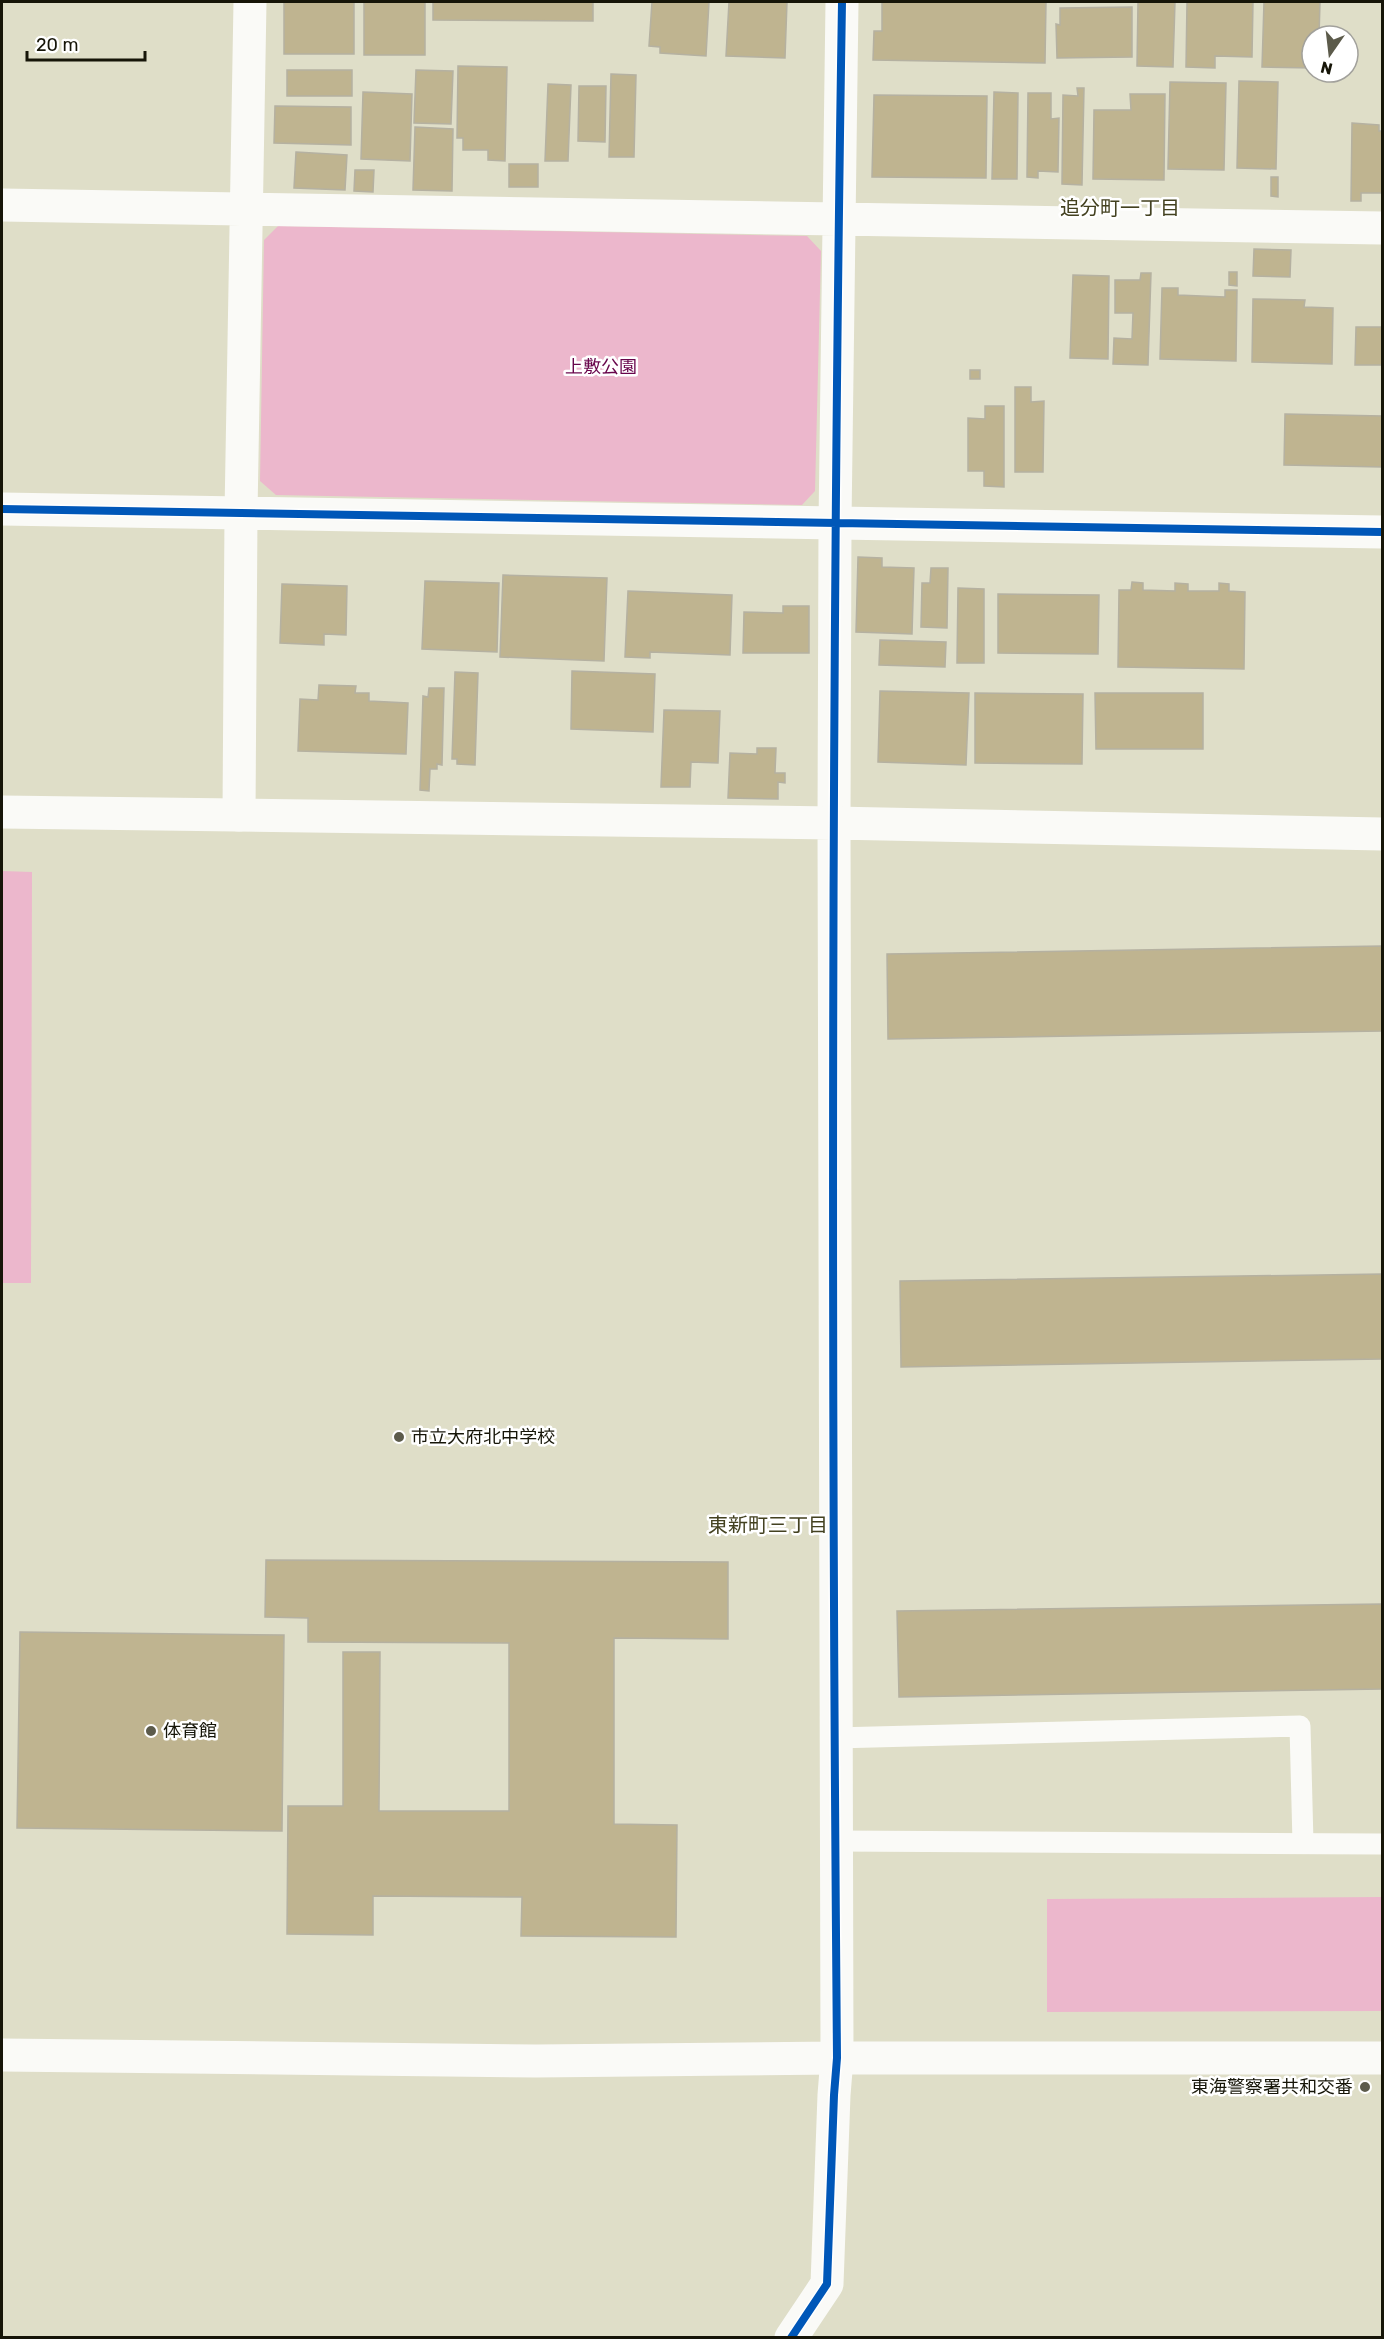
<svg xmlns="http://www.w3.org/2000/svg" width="1384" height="2339" font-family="Rubik,'Noto Sans JP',sans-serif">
	<rect width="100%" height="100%" fill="#dfdec8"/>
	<path fill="#ecb7cc" d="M 278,226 L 807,236 L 821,251 L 815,491 L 802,505 L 276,495 L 260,481 L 264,240 Z
		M 2,871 L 32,872 L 31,1283 L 2,1283 Z
		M 1382,1897 L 1382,2011 L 1047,2012 L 1047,1899 Z"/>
	<path fill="#bfb490" stroke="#b5b1a1" stroke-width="1.5" d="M 284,2 L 354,2 L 354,54 L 284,54 Z
		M 364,2 L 425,2 L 425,55 L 364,55 Z
		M 433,2 L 593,2 L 593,21 L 433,20 Z
		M 652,2 L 709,2 L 706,56 L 660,53 L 660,47 L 649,46 Z
		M 729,2 L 787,2 L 785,58 L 726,56 Z
		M 882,2 L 1046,2 L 1045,63 L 873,60 L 874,31 L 882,31 Z
		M 1138,2 L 1175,2 L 1173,67 L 1137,66 Z
		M 1187,2 L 1253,2 L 1252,57 L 1215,56 L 1215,68 L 1186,67 Z
		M 1264,2 L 1320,2 L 1319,36 L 1312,36 L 1312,68 L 1262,67 Z
		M 1132,7 L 1132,57 L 1057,58 L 1056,24 L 1060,25 L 1060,8 Z
		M 458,66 L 507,67 L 505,161 L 488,160 L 488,150 L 463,150 L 463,138 L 457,138 Z
		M 287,70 L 352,70 L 352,96 L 287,96 Z
		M 416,70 L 453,71 L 451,124 L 414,123 Z
		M 611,74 L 636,75 L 634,157 L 609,157 Z
		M 1239,81 L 1278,82 L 1276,169 L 1237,168 Z
		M 1170,82 L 1226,83 L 1224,170 L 1168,169 Z
		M 548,84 L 571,85 L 568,161 L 545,161 Z
		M 579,86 L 606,86 L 605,142 L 578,141 Z
		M 1077,88 L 1084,88 L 1082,185 L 1062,184 L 1063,95 L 1078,96 Z
		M 363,92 L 412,94 L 410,161 L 361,159 Z
		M 994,92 L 1018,93 L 1017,179 L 992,179 Z
		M 1028,93 L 1051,93 L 1051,119 L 1059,118 L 1058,172 L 1038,171 L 1038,178 L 1027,177 Z
		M 1130,94 L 1165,94 L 1164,180 L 1093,179 L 1094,110 L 1131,110 Z
		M 874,95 L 987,96 L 986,178 L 872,177 Z
		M 275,106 L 351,107 L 351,145 L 274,143 Z
		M 1352,123 L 1379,125 L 1379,131 L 1382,131 L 1382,193 L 1361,193 L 1361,201 L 1351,201 Z
		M 415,127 L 453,129 L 452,191 L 413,190 Z
		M 296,152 L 347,155 L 345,190 L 294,188 Z
		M 509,164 L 538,164 L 538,187 L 509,187 Z
		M 355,170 L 374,170 L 373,192 L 354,191 Z
		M 1271,177 L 1278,177 L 1278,197 L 1271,196 Z
		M 1254,249 L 1291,250 L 1290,277 L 1253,276 Z
		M 1229,272 L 1237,272 L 1237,286 L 1229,285 Z
		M 1141,273 L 1151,273 L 1148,365 L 1113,364 L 1114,338 L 1132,339 L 1133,313 L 1115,313 L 1115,280 L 1140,280 Z
		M 1073,275 L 1109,276 L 1108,359 L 1070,358 Z
		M 1162,288 L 1178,288 L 1178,295 L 1225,297 L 1225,290 L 1237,290 L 1236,361 L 1160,359 Z
		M 1253,299 L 1305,300 L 1304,307 L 1333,308 L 1332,364 L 1252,362 Z
		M 1356,327 L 1382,327 L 1382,365 L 1355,365 Z
		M 970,370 L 980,370 L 980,379 L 970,379 Z
		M 1015,387 L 1031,387 L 1031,402 L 1044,401 L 1043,472 L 1015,472 Z
		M 985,406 L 1004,406 L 1004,487 L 984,486 L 984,471 L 968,471 L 968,418 L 985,419 Z
		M 1285,414 L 1382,416 L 1382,467 L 1284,465 Z
		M 858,557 L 882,558 L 882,567 L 914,568 L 912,634 L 856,632 Z
		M 931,568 L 948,568 L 947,628 L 921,627 L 922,583 L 930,583 Z
		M 503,575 L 607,578 L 604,661 L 500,657 Z
		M 425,581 L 499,583 L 497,652 L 422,649 Z
		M 1132,582 L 1143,583 L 1143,590 L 1175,591 L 1175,583 L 1188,584 L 1188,591 L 1219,591 L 1219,583 L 1229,584 L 1229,591 L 1245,592 L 1244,669 L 1118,667 L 1119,590 L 1131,590 Z
		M 282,584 L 347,586 L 346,635 L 324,634 L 324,645 L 280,643 Z
		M 958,588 L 984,589 L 984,663 L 957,663 Z
		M 628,591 L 732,595 L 730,655 L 650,652 L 650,658 L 625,657 Z
		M 998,594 L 1099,595 L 1098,654 L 998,653 Z
		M 783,606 L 809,606 L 809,653 L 743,653 L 744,612 L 783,613 Z
		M 880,640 L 946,642 L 945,667 L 879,665 Z
		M 572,671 L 655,674 L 653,732 L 571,729 Z
		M 455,672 L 478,673 L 475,765 L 457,764 L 457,759 L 452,759 Z
		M 319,685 L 356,686 L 355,693 L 369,693 L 369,701 L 408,703 L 406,754 L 298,751 L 300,699 L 318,700 Z
		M 429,688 L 444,688 L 442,765 L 437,764 L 437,769 L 430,769 L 429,791 L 420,790 L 423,696 L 428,697 Z
		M 880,691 L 969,693 L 966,765 L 878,762 Z
		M 975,693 L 1083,694 L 1082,764 L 975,763 Z
		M 1095,693 L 1203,693 L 1203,749 L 1096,749 Z
		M 664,710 L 720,711 L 718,763 L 691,762 L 690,787 L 661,787 Z
		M 757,748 L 776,748 L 775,773 L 785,773 L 785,783 L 778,782 L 778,799 L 728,798 L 730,753 L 757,754 Z
		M 1382,946 L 1382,1031 L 888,1039 L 887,954 Z
		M 1382,1274 L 1382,1359 L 901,1367 L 900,1281 Z
		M 266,1560 L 728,1562 L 728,1639 L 614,1638 L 614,1824 L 677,1825 L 676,1937 L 521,1936 L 522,1897 L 373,1896 L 373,1935 L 287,1934 L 288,1806 L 343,1806 L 343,1652 L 380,1652 L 379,1811 L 509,1811 L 509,1643 L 308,1642 L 308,1618 L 265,1617 Z
		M 1382,1604 L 1382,1689 L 899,1697 L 897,1611 Z
		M 20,1632 L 284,1635 L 282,1831 L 17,1828 Z"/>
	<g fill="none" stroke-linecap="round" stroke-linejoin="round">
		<path stroke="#fafaf7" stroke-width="21" d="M 835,1738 L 1300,1726 L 1303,1843
			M 835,1841 L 1382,1844"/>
		<path stroke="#fafaf7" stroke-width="33" d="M 2,205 L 1382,228
			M 2,509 L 1382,532
			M 239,815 L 241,513 L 250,2
			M 834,823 L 835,523 L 842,2
			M 791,2338 L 827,2284 L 834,2095 L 837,2058"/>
		<path stroke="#fafaf7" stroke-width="33" d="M 2,812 L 834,823 L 1382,834
			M 834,823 L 837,2058
			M 2,2055 L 536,2061 L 837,2058 L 1382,2058"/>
		<g stroke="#fff" stroke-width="11">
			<path id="cycleway" d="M 2,509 L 1382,532
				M 791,2338 L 827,2284 L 834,2095 L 837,2058 C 831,1373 831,687 842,2"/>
		</g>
		<use href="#cycleway" stroke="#0057b8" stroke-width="8"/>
	</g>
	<g fill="#5c5b4b" stroke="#fff" stroke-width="2">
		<circle cx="399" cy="1437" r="6"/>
		<circle cx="151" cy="1731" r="6"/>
		<circle cx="1365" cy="2087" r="6"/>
	</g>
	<g text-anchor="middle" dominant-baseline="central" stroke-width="5" stroke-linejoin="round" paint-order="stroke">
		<g font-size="18" fill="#68054b" stroke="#fff">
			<text x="601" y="367">上敷公園</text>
		</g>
		<g font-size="18" fill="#161508" stroke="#fff" text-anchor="start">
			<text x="411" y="1437">市立大府北中学校</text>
			<text x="163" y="1731">体育館</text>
			<text x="1353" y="2087" text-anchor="end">東海警察署共和交番</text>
		</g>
		<g font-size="20" fill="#434120" stroke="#fff">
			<text x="1120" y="208">追分町一丁目</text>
			<text x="768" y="1525">東新町三丁目</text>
		</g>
	</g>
	<rect width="1384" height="2339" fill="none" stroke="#161508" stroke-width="6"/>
	<g transform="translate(1330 54) rotate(194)"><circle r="28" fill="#ffffff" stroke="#a2a19c" stroke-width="1.5"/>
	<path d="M0-4.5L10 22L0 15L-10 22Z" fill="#5c5b4b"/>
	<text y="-9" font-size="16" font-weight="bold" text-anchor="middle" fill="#161508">N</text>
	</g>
	<path d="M27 51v9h118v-9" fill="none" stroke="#161508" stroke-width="3"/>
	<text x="36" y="51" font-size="18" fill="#161508" stroke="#ffffff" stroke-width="4.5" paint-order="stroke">20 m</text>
</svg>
